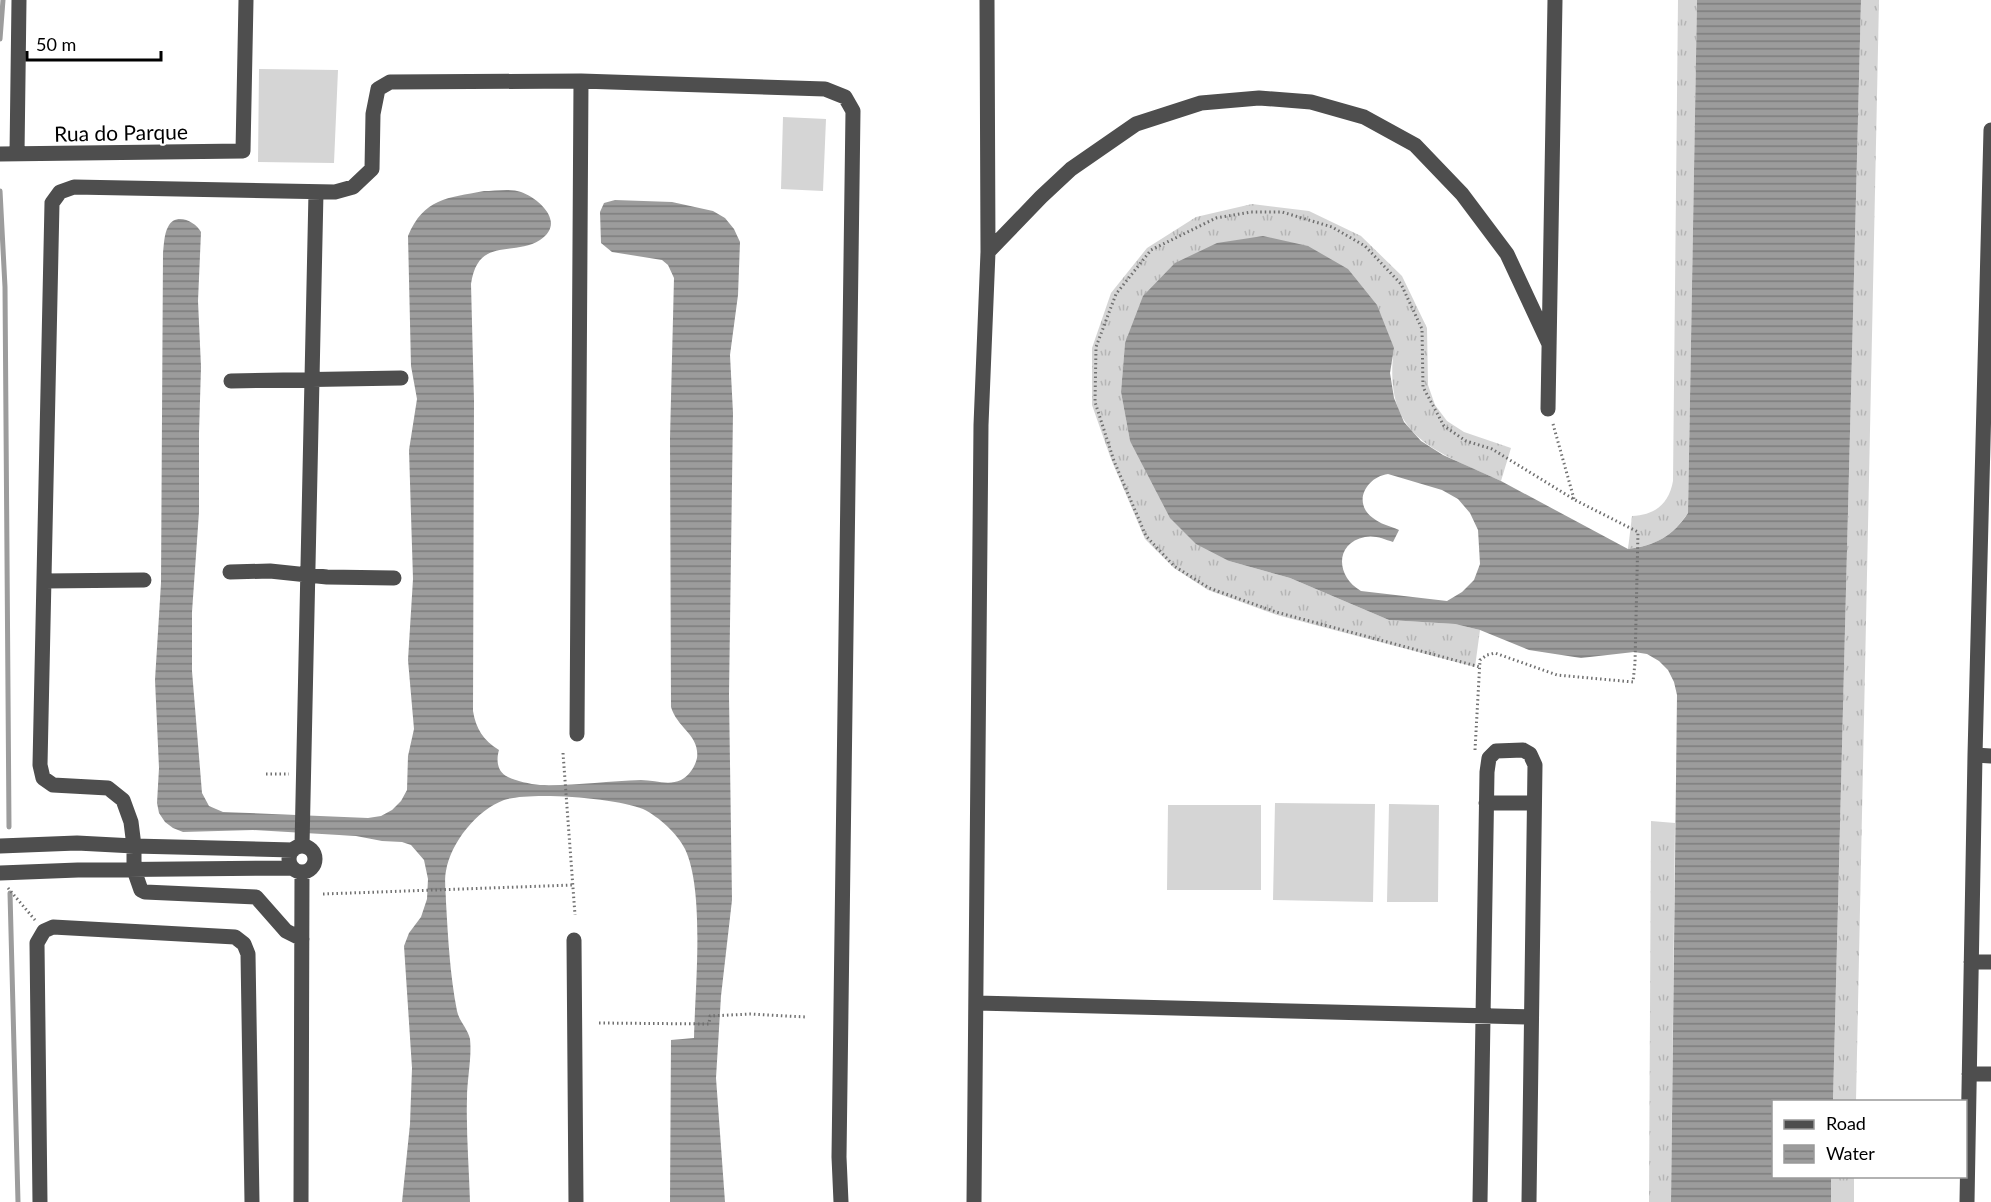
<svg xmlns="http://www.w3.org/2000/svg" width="1991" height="1202" font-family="Lato,sans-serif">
	<defs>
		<pattern id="grass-tufts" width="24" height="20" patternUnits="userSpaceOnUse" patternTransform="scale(1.5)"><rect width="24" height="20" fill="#d5d5d5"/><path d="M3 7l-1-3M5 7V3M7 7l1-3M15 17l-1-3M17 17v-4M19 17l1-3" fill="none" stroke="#b5b5b5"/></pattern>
		<pattern id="water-rules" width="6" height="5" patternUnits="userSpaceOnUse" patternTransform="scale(1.5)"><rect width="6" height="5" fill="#9c9c9c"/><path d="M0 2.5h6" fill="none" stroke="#7d7d7d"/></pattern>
	</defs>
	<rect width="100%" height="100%" fill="#fff"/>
	<path fill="url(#grass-tufts)" d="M 1678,0 L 1697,0 L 1688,513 C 1671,537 1657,545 1628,549 L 1632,516 C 1655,515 1669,504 1673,481 Z
		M 1861,0 L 1879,0 L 1856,1101 L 1833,1102 Z
		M 1252,204 L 1309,211 L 1361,236 L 1402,276 L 1427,328 L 1428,385 L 1435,405 L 1447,421 L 1464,432 L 1511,448 L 1501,481 C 1433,450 1382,437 1394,348 L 1125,343 L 1121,392 L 1130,441 L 1229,561 L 1290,578 L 1389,620 L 1455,624 L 1480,630 L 1475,667 L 1277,615 L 1208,590 L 1174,568 L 1145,539 L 1111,459 L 1092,405 L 1092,348 L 1111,293 L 1147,248 L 1196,217 Z
		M 1651,821 L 1675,823 L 1671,1202 L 1649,1202 Z
		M 1831,1177 L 1854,1177 L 1854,1202 L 1831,1202 Z"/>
	<path fill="#d5d5d5" d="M 259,69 L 338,70 L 334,163 L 258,162 Z
		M 783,117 L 826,119 L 823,191 L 781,189 Z
		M 1275,803 L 1375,804 L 1373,902 L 1273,900 Z
		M 1389,804 L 1439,805 L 1438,902 L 1387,902 Z
		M 1168,805 L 1261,805 L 1261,890 L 1167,890 Z"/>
	<path fill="url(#water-rules)" fill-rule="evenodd" d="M 1697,0 L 1861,0 L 1833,1101 L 1774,1102 L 1774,1176 L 1831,1177 L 1831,1202 L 1671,1202 L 1677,695 L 1674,682 L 1668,670 L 1659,661 L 1647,654 L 1634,652 L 1581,658 L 1529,650 L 1480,630 L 1455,624 L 1389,620 L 1290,578 L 1229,561 L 1196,544 L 1170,518 L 1130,441 L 1121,392 L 1125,343 L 1143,296 L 1175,263 L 1217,243 L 1263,236 L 1308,246 L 1348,269 L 1377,305 L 1394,348 L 1390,373 L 1394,398 L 1404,422 L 1421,441 L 1443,455 L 1501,481 L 1628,549 C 1655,546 1673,536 1688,513 ZM 1388,474 L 1442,490 L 1458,499 L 1470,513 L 1478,530 L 1480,564 L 1474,580 L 1462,592 L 1447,601 L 1361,591 C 1336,577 1334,543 1365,537 C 1375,535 1384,539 1393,542 L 1399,530 C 1390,526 1380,524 1373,518 C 1352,503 1366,477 1388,474 Z
		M 484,191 C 494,191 511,188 521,192 C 540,199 566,223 540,240 C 513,257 478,236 471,284 L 474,401 L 473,711 C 476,729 483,740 499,750 C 496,760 497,772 508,777 C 516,781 530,784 540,785 C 573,786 607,781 641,780 C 655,780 668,786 681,780 C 689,776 695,767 697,758 C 700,735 677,728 671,707 L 670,438 L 674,278 L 668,265 L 662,260 L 612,252 L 601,243 L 600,212 L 604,203 L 615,200 L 672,202 L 713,211 L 725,218 L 734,229 L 740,242 L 738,295 L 730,355 L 733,413 L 729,695 L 732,900 L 721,996 L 716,1078 L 725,1202 L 670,1202 L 671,1040 L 694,1038 C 695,989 705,891 685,849 C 677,833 659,817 643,809 C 618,798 530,791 504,800 C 477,810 451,842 446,871 C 444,880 446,893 446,902 C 448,938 450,975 457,1011 C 459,1021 468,1029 470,1039 C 472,1058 467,1079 467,1098 C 466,1133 469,1167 470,1202 L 402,1202 L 410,1124 L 412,1068 L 404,946 L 409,933 L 421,917 L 427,899 L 428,879 L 424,860 L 411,845 L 402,842 L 382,841 L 356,836 L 253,830 L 183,832 L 173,828 L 165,822 L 159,813 L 157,803 L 159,768 L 155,680 L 161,583 L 163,253 C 164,245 164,234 168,227 C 175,212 195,221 201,232 L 198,301 L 201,367 L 199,433 L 199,512 L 192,612 L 192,671 L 202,793 L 209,806 L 223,812 L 368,818 L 381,816 L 392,810 L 401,801 L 407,790 L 408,756 L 414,729 L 408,660 L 413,579 L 409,450 L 417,399 L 411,366 L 408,236 C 424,198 447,198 484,191 Z"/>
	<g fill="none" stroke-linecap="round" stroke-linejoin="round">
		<path stroke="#9c9c9c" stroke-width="5" d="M 0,39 L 3,0
			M 0,191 L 5,287 L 9,827
			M 10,893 L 18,1202"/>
		<path stroke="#707070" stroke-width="3" stroke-dasharray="1.5 3" stroke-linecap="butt" d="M 1553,424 L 1574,499
			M 1475,750 L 1480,660 L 1487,655 L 1495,653 L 1557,675 L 1633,682 L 1635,663 L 1638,532 L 1575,500 L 1492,449 L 1466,441 L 1444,426 L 1423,387 L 1422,329 L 1401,284 L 1365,246 L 1332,227 L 1282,212 L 1251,212 L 1216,218 L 1151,250 L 1116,294 L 1096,347 L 1095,402 L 1114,461 L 1146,536 L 1174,566 L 1209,588 L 1276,612 L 1480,667
			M 563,753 L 575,915
			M 266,774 L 289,774
			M 8,888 L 35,920
			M 323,894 L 573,885
			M 599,1023 L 709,1024 L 710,1016 L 750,1014 L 806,1017"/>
		<path stroke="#4e4e4e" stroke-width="15" d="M 0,154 L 243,151 L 246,0
			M 17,154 L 19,0
			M 988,252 L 1041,197 L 1071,169 L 1136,124 L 1201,103 L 1259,98 L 1311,102 L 1364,117 L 1415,145 L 1462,194 L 1507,254 L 1549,344
			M 231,381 L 401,378
			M 1548,409 L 1555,0
			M 230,572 L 270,571 L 327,577 L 394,578
			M 44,581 L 144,580
			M 577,734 L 581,81
			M 1975,755 L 1991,756
			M 1486,803 L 1534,803
			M 0,846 L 77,843 L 134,846 L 293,850
			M 302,846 L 316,192
			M289 859a13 13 0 1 1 26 0a13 13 0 1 1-26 0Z
			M 0,873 L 78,870 L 293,868
			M 302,939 L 286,931 L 256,897 L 145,892 L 141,890 L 134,870 L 134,846 L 131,822 L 123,800 L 108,788 L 53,785 L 43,778 L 40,765 L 52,203 L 60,192 L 74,187 L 335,192 L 353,187 L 372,169 L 373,114 L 378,89 L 390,82 L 581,81 L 825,89 L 845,97 L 853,111 L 839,1157 L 841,1202
			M 574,940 L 576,1202
			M 1971,962 L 1991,962
			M 976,1003 L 1531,1017
			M 1969,1074 L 1991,1074
			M 40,1202 L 37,943 L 44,931 L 53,927 L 235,937 L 244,944 L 248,954 L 252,1202
			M 301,1202 L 302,872
			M 974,1202 L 981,425 L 988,252 L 987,0
			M 1480,1202 L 1487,772 L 1489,758 L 1496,751 L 1523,750 L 1530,754 L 1535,765 L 1529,1202
			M 1967,1202 L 1975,755 L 1991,130"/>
	</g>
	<g text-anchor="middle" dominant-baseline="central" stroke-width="4.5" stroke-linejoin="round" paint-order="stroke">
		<g font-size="21" fill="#000" stroke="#fff">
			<text transform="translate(121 132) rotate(-1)">Rua do Parque</text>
		</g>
	</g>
	<rect x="1772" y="1100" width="195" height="78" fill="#ffffff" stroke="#999999" stroke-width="1.5"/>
	<rect x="1784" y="1120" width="30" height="9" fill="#4e4e4e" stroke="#999999" stroke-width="1.5"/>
	<text x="1826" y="1130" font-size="18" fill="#000000">Road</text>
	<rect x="1784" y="1145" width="30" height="18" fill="url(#water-rules)" stroke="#999999" stroke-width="1.5"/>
	<text x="1826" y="1160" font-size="18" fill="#000000">Water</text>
	<path d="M27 51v9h134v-9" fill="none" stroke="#000000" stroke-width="3"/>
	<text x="36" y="51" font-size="18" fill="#000000" stroke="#ffffff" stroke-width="4.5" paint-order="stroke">50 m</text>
</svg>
